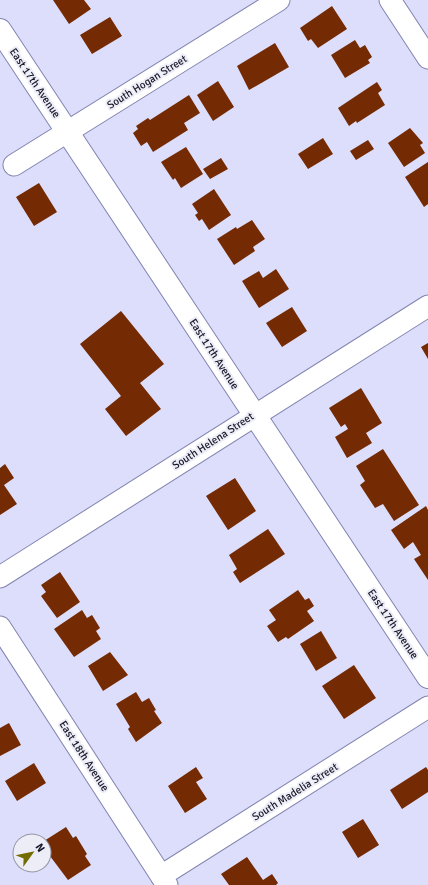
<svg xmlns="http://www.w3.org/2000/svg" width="428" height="885" font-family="Signika,sans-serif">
	<rect width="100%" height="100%" fill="#dddefc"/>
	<path fill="#742a02" d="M 53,0 L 84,0 L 91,9 L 69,24 Z
		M 332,6 L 347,29 L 318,48 L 311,39 L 308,41 L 300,28 Z
		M 110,17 L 122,36 L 92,54 L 80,35 Z
		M 355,40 L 360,48 L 365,45 L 372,57 L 368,60 L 370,63 L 345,78 L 331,55 Z
		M 275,43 L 289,67 L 249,90 L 237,66 Z
		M 218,81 L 234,107 L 213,121 L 197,95 Z
		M 377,82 L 382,90 L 378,93 L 385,105 L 357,123 L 356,121 L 349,126 L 338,108 Z
		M 189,95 L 200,113 L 184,123 L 188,130 L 153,152 L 147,142 L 141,146 L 133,133 L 138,129 L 136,126 L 148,118 L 150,120 Z
		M 410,128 L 423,143 L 420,145 L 425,153 L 404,167 L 388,143 Z
		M 323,138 L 333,154 L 308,169 L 298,154 Z
		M 368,140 L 374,149 L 356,160 L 350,151 Z
		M 186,147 L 203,174 L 181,188 L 175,178 L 173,180 L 161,162 Z
		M 221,158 L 228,169 L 210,179 L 203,169 Z
		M 428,162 L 428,204 L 424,207 L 405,177 Z
		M 39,183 L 57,212 L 34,226 L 16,197 Z
		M 214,189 L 231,215 L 209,230 L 202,219 L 199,221 L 195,215 L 198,213 L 192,204 Z
		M 252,220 L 265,239 L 253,247 L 255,251 L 234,265 L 217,239 L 236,227 L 237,229 Z
		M 276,269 L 289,289 L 259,308 L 242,281 L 259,271 L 263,278 Z
		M 292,307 L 307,331 L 282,347 L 266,323 Z
		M 121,311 L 164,364 L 140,383 L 161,409 L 126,436 L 105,409 L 121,396 L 80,344 Z
		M 428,343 L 428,359 L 421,347 Z
		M 361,388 L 382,423 L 366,433 L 372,443 L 347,458 L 335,437 L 348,429 L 345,424 L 341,427 L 329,408 Z
		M 383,449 L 419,505 L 394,521 L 383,504 L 375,508 L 360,485 L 365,481 L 356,466 Z
		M 5,464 L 14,478 L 4,485 L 17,504 L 0,515 L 0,468 Z
		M 235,478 L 256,511 L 228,530 L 206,496 Z
		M 426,506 L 428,510 L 428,580 L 414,559 L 421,555 L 413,542 L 404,549 L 391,530 Z
		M 268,529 L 285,554 L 240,583 L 233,572 L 237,569 L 229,555 Z
		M 60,572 L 80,602 L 57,618 L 41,596 L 46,592 L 41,585 Z
		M 298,590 L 305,600 L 309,598 L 314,606 L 307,611 L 314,621 L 288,639 L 286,637 L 278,642 L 267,626 L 276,620 L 269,610 Z
		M 82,610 L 87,618 L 92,615 L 100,628 L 96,631 L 101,639 L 74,657 L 54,629 Z
		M 321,631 L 337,658 L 316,671 L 300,644 Z
		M 110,652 L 128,675 L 103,691 L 88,666 Z
		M 354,665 L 376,698 L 344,719 L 322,686 Z
		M 136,692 L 142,702 L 149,698 L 156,710 L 154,711 L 162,723 L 136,742 L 128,729 L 130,727 L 116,704 Z
		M 9,723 L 21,745 L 0,756 L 0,728 Z
		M 34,763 L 46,783 L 17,801 L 5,781 Z
		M 196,767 L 203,778 L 196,782 L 207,799 L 185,813 L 168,786 Z
		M 426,767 L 428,770 L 428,792 L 402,809 L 390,790 Z
		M 363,819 L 379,845 L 358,858 L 342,832 Z
		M 66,827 L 73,838 L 76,836 L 87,854 L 85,856 L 91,865 L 68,880 L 50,856 L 45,859 L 44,858 L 44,841 Z
		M 247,857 L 263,880 L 272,874 L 278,883 L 276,885 L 229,885 L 221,874 Z"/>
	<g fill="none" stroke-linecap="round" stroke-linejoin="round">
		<g stroke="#8284b0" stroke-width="23">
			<path id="minor" d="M 390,0 L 428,58
				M 14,165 L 279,0
				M 0,577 L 428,306
				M 0,627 L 167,885
				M 161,876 L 428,707"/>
		</g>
		<g stroke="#8284b0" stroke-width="24">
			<path id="tertiary" d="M 0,30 L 428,677"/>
		</g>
		<use href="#minor" stroke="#fff" stroke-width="21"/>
		<use href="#tertiary" stroke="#fff" stroke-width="22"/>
	</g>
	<g text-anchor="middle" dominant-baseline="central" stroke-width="4" stroke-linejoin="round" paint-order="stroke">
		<g font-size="11" fill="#161627" stroke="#ededf7">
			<text transform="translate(147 82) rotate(-32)">South Hogan Street</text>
			<text transform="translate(35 83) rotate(56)">East 17th Avenue</text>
			<text transform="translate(214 354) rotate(57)">East 17th Avenue</text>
			<text transform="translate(213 441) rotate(-33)">South Helena Street</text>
			<text transform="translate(393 624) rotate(56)">East 17th Avenue</text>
			<text transform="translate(84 756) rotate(57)">East 18th Avenue</text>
			<text transform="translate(295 792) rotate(-32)">South Madelia Street</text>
		</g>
	</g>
	<g transform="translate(32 853) rotate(57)"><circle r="19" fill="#ededf7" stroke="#9797a4"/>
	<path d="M0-3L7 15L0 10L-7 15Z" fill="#756b04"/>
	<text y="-6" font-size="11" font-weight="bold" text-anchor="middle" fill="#161627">N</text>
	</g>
</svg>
